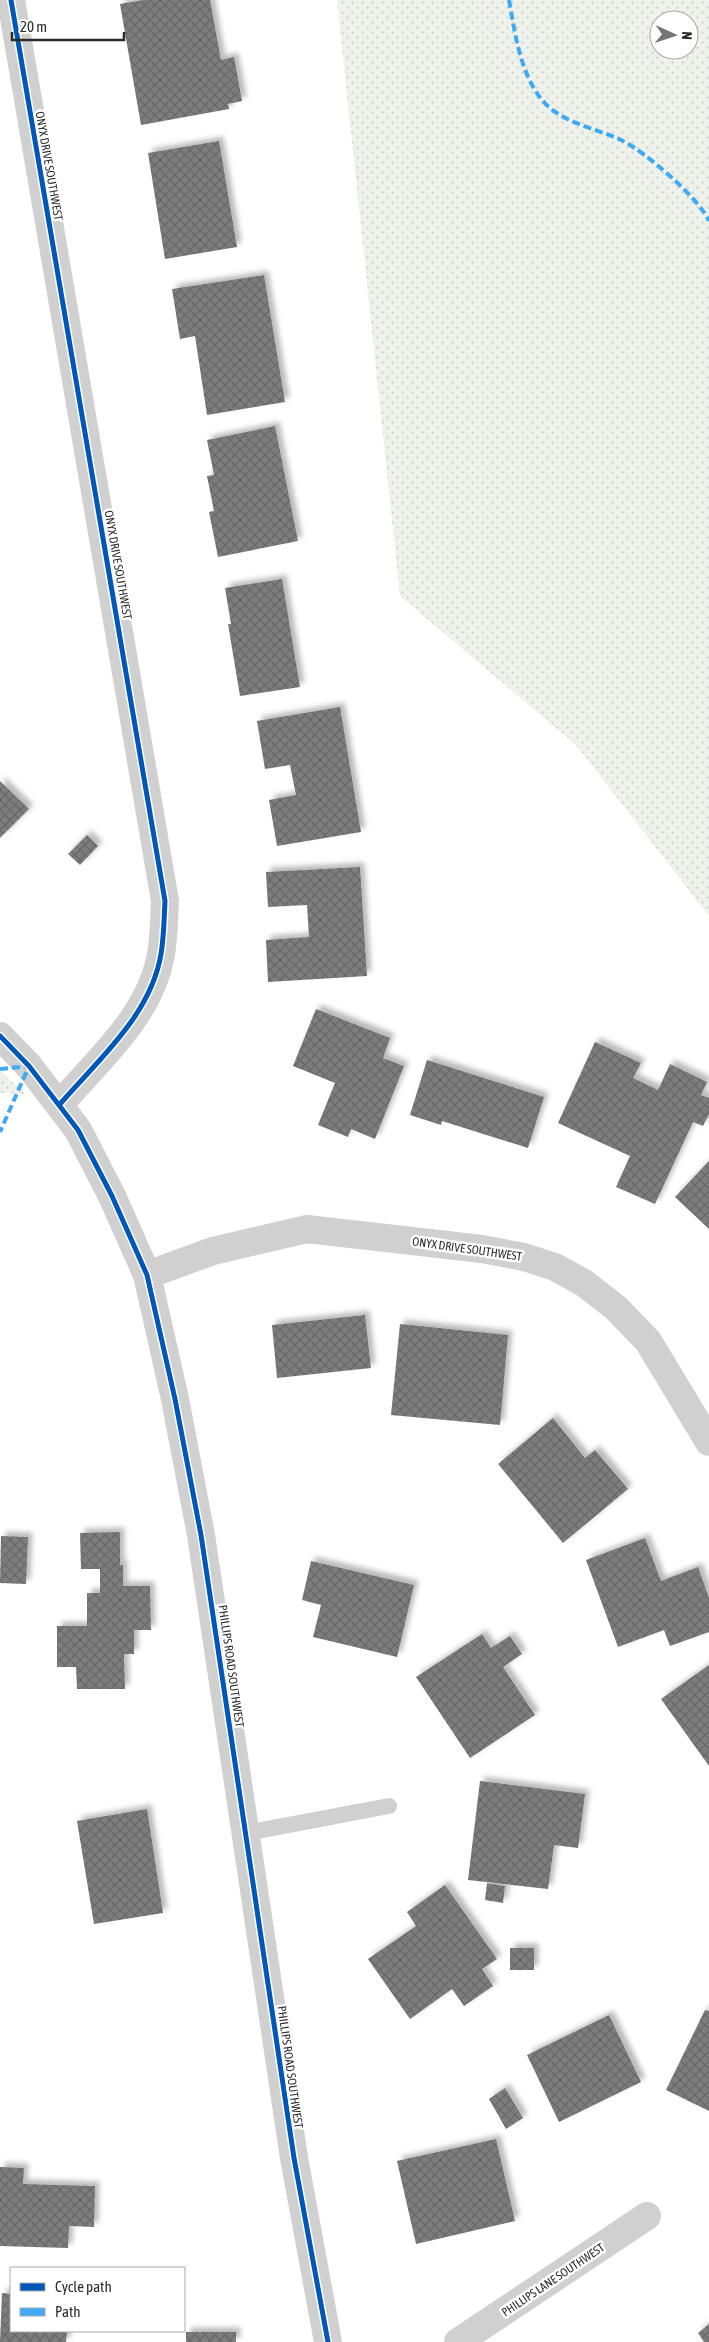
<svg xmlns="http://www.w3.org/2000/svg" width="709" height="2342" font-family="'Asap Condensed',sans-serif">
	<defs>
		<pattern id="green-dots" width="8" height="8" patternUnits="userSpaceOnUse" patternTransform="scale(1.25)"><rect width="8" height="8" fill="#eef2eb"/><path d="M2 2h.1M6 6h.1" fill="none" stroke="#ccd0ca" stroke-width="1.8" stroke-linecap="round"/></pattern>
		<pattern id="building-cross-hatch" width="8" height="8" patternUnits="userSpaceOnUse" patternTransform="scale(1.25)"><rect width="8" height="8" fill="#7d7d7d"/><path d="M0 0l8 8M0 8l8-8" fill="none" stroke="#676767"/></pattern>
		<filter id="shadow"><feDropShadow dx="4.5" dy="-4.5" stdDeviation="2.5" flood-color="#0004"/></filter>
	</defs>
	<rect width="100%" height="100%" fill="#fff"/>
	<path fill="url(#green-dots)" fill-rule="evenodd" d="M 337,0 L 709,0 L 709,916 L 576,745 L 400,596 ZM 659,20 L 689,20 L 689,50 L 659,50 Z
		M 0,1071 L 26,1094 L 0,1093 Z"/>
	<path fill="url(#building-cross-hatch)" filter="url(#shadow)" d="M 143,0 L 210,0 L 221,60 L 234,57 L 242,101 L 228,104 L 229,109 L 141,125 L 120,4 Z
		M 219,141 L 237,247 L 165,259 L 148,153 Z
		M 264,275 L 285,402 L 207,415 L 195,336 L 180,339 L 172,289 Z
		M 275,426 L 298,541 L 218,557 L 209,512 L 214,511 L 207,476 L 214,475 L 207,440 Z
		M 282,579 L 300,687 L 240,696 L 228,624 L 231,624 L 225,588 Z
		M 340,707 L 361,832 L 277,846 L 269,800 L 296,795 L 290,765 L 265,769 L 257,721 Z
		M 0,781 L 29,809 L 0,838 Z
		M 87,835 L 98,846 L 80,865 L 68,854 Z
		M 360,867 L 367,976 L 268,982 L 266,940 L 309,937 L 307,905 L 268,907 L 266,872 Z
		M 316,1009 L 390,1038 L 383,1058 L 404,1066 L 375,1139 L 351,1129 L 348,1137 L 318,1125 L 335,1083 L 293,1066 Z
		M 595,1042 L 641,1063 L 633,1078 L 658,1090 L 670,1064 L 707,1082 L 701,1095 L 709,1098 L 709,1114 L 703,1126 L 693,1122 L 655,1204 L 616,1187 L 630,1156 L 558,1123 Z
		M 427,1060 L 544,1097 L 528,1148 L 442,1121 L 441,1125 L 410,1115 Z
		M 709,1161 L 709,1229 L 675,1197 Z
		M 365,1315 L 371,1368 L 277,1378 L 272,1325 Z
		M 400,1324 L 508,1335 L 500,1425 L 391,1415 Z
		M 553,1418 L 585,1458 L 595,1450 L 628,1489 L 563,1543 L 498,1464 Z
		M 120,1532 L 120,1565 L 123,1565 L 123,1586 L 150,1586 L 151,1630 L 134,1630 L 134,1654 L 124,1654 L 125,1689 L 77,1689 L 76,1667 L 57,1667 L 57,1626 L 87,1626 L 87,1593 L 100,1593 L 100,1569 L 81,1569 L 80,1533 Z
		M 1,1536 L 28,1537 L 26,1584 L 0,1583 Z
		M 645,1538 L 661,1581 L 698,1567 L 709,1598 L 709,1632 L 670,1646 L 664,1630 L 618,1647 L 586,1560 Z
		M 311,1561 L 414,1585 L 397,1657 L 313,1637 L 321,1605 L 302,1600 Z
		M 482,1634 L 491,1648 L 510,1636 L 522,1654 L 503,1667 L 535,1715 L 470,1758 L 416,1677 Z
		M 709,1665 L 709,1766 L 661,1699 Z
		M 480,1781 L 585,1794 L 578,1848 L 554,1845 L 548,1889 L 468,1880 Z
		M 147,1809 L 163,1913 L 94,1924 L 77,1821 Z
		M 487,1883 L 505,1886 L 503,1903 L 485,1900 Z
		M 445,1885 L 497,1959 L 482,1969 L 493,1986 L 464,2006 L 452,1989 L 410,2019 L 368,1959 L 416,1926 L 407,1912 Z
		M 510,1948 L 534,1948 L 534,1970 L 510,1970 Z
		M 705,2010 L 709,2011 L 709,2111 L 666,2090 Z
		M 609,2015 L 641,2082 L 559,2122 L 527,2055 Z
		M 505,2088 L 523,2118 L 506,2129 L 489,2099 Z
		M 496,2139 L 515,2221 L 416,2244 L 397,2161 Z
		M 0,2167 L 24,2168 L 23,2184 L 95,2186 L 94,2227 L 69,2226 L 68,2248 L 0,2246 Z
		M 2,2293 L 11,2294 L 11,2331 L 67,2331 L 66,2342 L 0,2342 Z
		M 709,2324 L 709,2342 L 704,2342 L 698,2333 Z
		M 186,2332 L 236,2332 L 236,2342 L 186,2342 Z"/>
	<g fill="none" stroke-linecap="round" stroke-linejoin="round">
		<path stroke="#d0d0d0" stroke-width="16" d="M 246,1833 L 389,1806"/>
		<path stroke="#d0d0d0" stroke-width="28" d="M 458,2342 L 647,2216"/>
		<path stroke="#d0d0d0" stroke-width="28" d="M 11,0 L 165,901 C 164,919 164,937 161,954 C 151,1015 98,1060 60,1104
			M 0,1036 L 29,1066 L 78,1130 L 112,1196 L 147,1275 L 175,1399 L 201,1535 L 294,2158 L 328,2342
			M 147,1275 L 213,1251 L 307,1229 L 482,1249 L 524,1257 L 555,1267 L 584,1283 L 616,1308 L 648,1341 L 709,1442"/>
		<path stroke="#3fa9f5" stroke-width="4" stroke-dasharray="8 4" stroke-linecap="butt" d="M 509,0 C 515,33 520,73 542,100 C 562,124 597,128 623,141 C 645,152 699,198 709,221
			M 0,1069 L 29,1066 L 0,1132"/>
		<g stroke="#fff" stroke-width="8">
			<path id="cycleway" d="M 11,0 L 165,901 C 164,919 164,937 161,954 C 151,1015 98,1060 60,1104
				M 0,1036 L 29,1066 L 78,1130 L 112,1196 L 147,1275 L 175,1399 L 201,1535 L 294,2158 L 328,2342"/>
		</g>
		<use href="#cycleway" stroke="#0057b8" stroke-width="5"/>
	</g>
	<g text-anchor="middle" dominant-baseline="central" stroke-width="5" stroke-linejoin="round" paint-order="stroke">
		<g font-size="12" fill="#2b2b2b" stroke="#fff">
			<text transform="translate(49 166) rotate(80)">ONYX DRIVE SOUTHWEST</text>
			<text transform="translate(118 565) rotate(80)">ONYX DRIVE SOUTHWEST</text>
			<text transform="translate(467 1249) rotate(8)">ONYX DRIVE SOUTHWEST</text>
			<text transform="translate(231 1666) rotate(82)">PHILLIPS ROAD SOUTHWEST</text>
			<text transform="translate(290 2067) rotate(82)">PHILLIPS ROAD SOUTHWEST</text>
			<text transform="translate(553 2280) rotate(-34)">PHILLIPS LANE SOUTHWEST</text>
		</g>
	</g>
	<rect x="10" y="2267" width="175" height="65" fill="#ffffff" stroke="#aaaaaa"/>
	<rect x="20" y="2283" width="25" height="8" fill="#0057b8" stroke="#aaaaaa"/>
	<text x="55" y="2292" font-size="15" fill="#2b2b2b">Cycle path</text>
	<rect x="20" y="2308" width="25" height="8" fill="#3fa9f5" stroke="#aaaaaa"/>
	<text x="55" y="2317" font-size="15" fill="#2b2b2b">Path</text>
	<g transform="translate(674 35) rotate(93)"><circle r="24" fill="#ffffff" stroke="#aaaaaa"/>
	<path d="M0-4L9 19L0 12L-9 19Z" fill="#757575"/>
	<text y="-8" font-size="14" font-weight="bold" text-anchor="middle" fill="#2b2b2b">N</text>
	</g>
	<path d="M12 32v8h112v-8" fill="none" stroke="#2b2b2b" stroke-width="2.5"/>
	<text x="20" y="32" font-size="15" fill="#2b2b2b" stroke="#ffffff" stroke-width="4" paint-order="stroke">20 m</text>
</svg>
